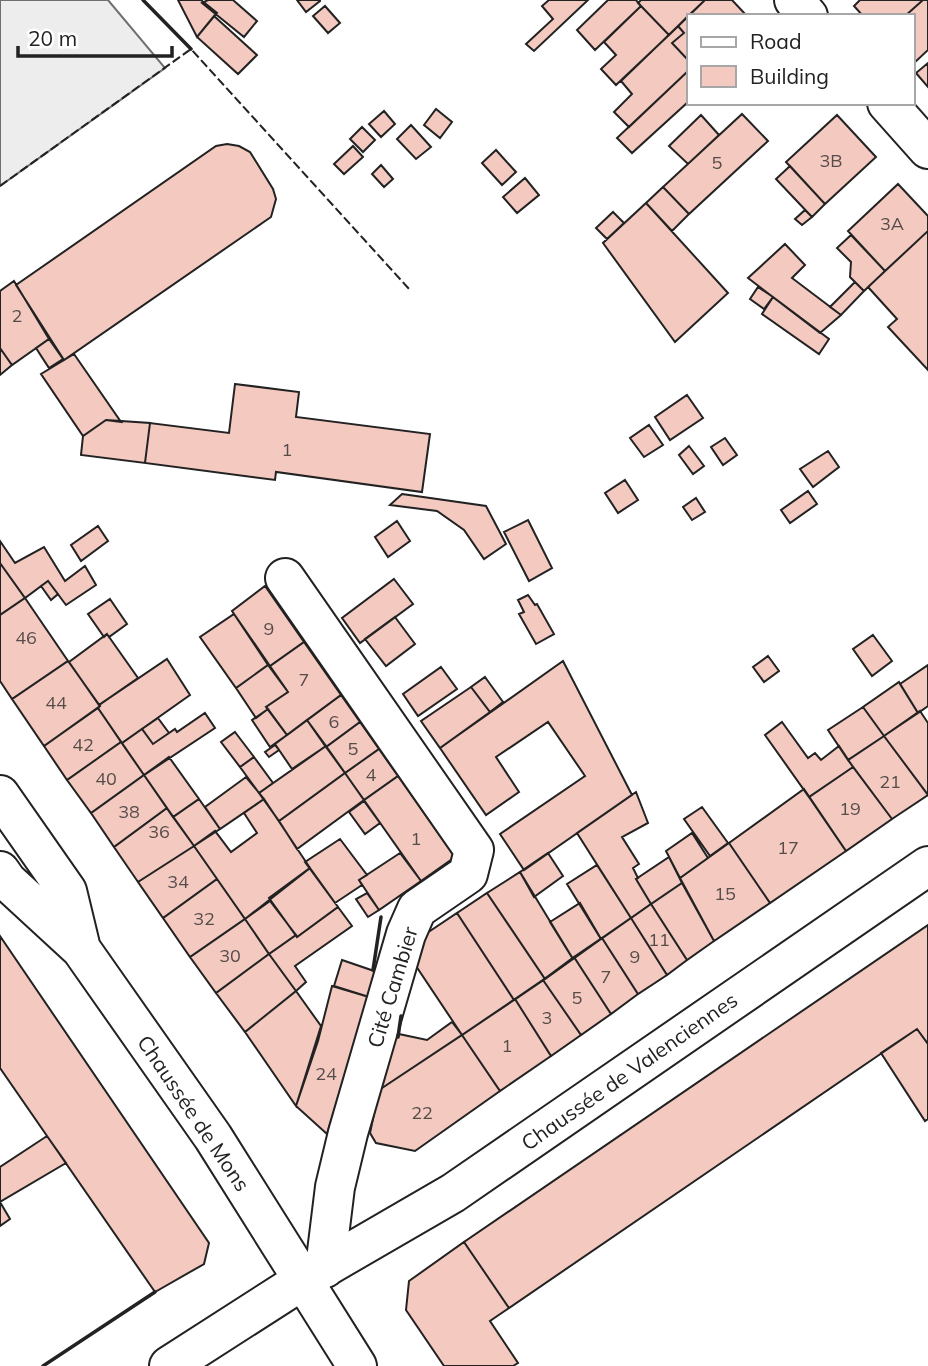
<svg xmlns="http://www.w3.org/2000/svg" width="928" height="1366" font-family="Mulish,sans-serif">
	<rect width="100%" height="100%" fill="#fff"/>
	<path fill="#ededed" stroke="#6f6f6f" stroke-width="2" d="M 0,0 L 108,0 L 165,68 L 0,186 Z"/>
	<path fill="#f3c9c0" stroke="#222" stroke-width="2" d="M 178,0 L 201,0 L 217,13 L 197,37 Z
		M 208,0 L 233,0 L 257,21 L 244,37 L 202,3 Z
		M 297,0 L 320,0 L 320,1 L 306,12 Z
		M 549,0 L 588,0 L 534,51 L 526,44 L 553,19 L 542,6 Z
		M 608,0 L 636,0 L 641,6 L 595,50 L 577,30 Z
		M 641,0 L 705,0 L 669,35 L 638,3 Z
		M 705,0 L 732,0 L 747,16 L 688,16 Z
		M 860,0 L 923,0 L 905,16 L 863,16 L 854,6 Z
		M 923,0 L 928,0 L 928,50 L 912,65 L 912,16 L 905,16 Z
		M 325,6 L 340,23 L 328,33 L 313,16 Z
		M 641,6 L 669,35 L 616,85 L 601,69 L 616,55 L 604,42 Z
		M 214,16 L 257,55 L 238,74 L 197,37 Z
		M 688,16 L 688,60 L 672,43 L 684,33 L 678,26 Z
		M 678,26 L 684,33 L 672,43 L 688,60 L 688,71 L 629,127 L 614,112 L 632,94 L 621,81 Z
		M 928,63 L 928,87 L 916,73 Z
		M 688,71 L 688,102 L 632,153 L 617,138 Z
		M 436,109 L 452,122 L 440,138 L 424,125 Z
		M 384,111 L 395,124 L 381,137 L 369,124 Z
		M 742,114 L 768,141 L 689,214 L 663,187 Z
		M 701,115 L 719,135 L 688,164 L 669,146 Z
		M 837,115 L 876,157 L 825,204 L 786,162 Z
		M 411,125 L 431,147 L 416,159 L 397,139 Z
		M 362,127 L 375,140 L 363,152 L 350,139 Z
		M 227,144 L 239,146 L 250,152 L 273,189 L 276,199 L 271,217 L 64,360 L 16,285 L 216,146 Z
		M 353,146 L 363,157 L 344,174 L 334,164 Z
		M 496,150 L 516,172 L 502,185 L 482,163 Z
		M 381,165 L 393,179 L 384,187 L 372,174 Z
		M 790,166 L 825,204 L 812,217 L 776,179 Z
		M 525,178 L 539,195 L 517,213 L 503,197 Z
		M 898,184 L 928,216 L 928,231 L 885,271 L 848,231 Z
		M 663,187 L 689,214 L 672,231 L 646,203 Z
		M 646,203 L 728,293 L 675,342 L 603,243 Z
		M 805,210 L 812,217 L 802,225 L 795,219 Z
		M 613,212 L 624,223 L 607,239 L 596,228 Z
		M 928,231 L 928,370 L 888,327 L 897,319 L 868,287 Z
		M 851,235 L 885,271 L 864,291 L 850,277 L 851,262 L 837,248 Z
		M 785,244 L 805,265 L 792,278 L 841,315 L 820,333 L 748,278 Z
		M 14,281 L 49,339 L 12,365 L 0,348 L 0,291 Z
		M 855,282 L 864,291 L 841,315 L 830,307 Z
		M 758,287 L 773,297 L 764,309 L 750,299 Z
		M 773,297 L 829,339 L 819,354 L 762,314 Z
		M 49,339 L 63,359 L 49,368 L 36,348 Z
		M 0,348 L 12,365 L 0,375 Z
		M 74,354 L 121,422 L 106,420 L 83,436 L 41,374 Z
		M 235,384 L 299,392 L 296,417 L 430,434 L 422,492 L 276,472 L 275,480 L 145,463 L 150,423 L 229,433 Z
		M 687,395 L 703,418 L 670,440 L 655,417 Z
		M 106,420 L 150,423 L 145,463 L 81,455 L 83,436 Z
		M 649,425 L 663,445 L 644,457 L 630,438 Z
		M 725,438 L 737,455 L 723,465 L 711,447 Z
		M 689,446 L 704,466 L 693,474 L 679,455 Z
		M 828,451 L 839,467 L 813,487 L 800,469 Z
		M 625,480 L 638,500 L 618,513 L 605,493 Z
		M 808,491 L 817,504 L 790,523 L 781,510 Z
		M 402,494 L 486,506 L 506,544 L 484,559 L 464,530 L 437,511 L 390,505 Z
		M 696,498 L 705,512 L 692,520 L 683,507 Z
		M 528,520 L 552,568 L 529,581 L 504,532 Z
		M 397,521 L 410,541 L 388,557 L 375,537 Z
		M 98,526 L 108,541 L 81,561 L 71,545 Z
		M 0,541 L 15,563 L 44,547 L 65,581 L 85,566 L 96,585 L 66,605 L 48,581 L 25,598 L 0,563 Z
		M 0,563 L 25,598 L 0,615 Z
		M 394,579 L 413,604 L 360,643 L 342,618 Z
		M 48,581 L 58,594 L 51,600 L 41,586 Z
		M 265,586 L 304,642 L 270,666 L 232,611 Z
		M 528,595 L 535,605 L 537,604 L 554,634 L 536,644 L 519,614 L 524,612 L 518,600 Z
		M 25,598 L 68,661 L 12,699 L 0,681 L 0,615 Z
		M 110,599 L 127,624 L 109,637 L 107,634 L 104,637 L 88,614 Z
		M 234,614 L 268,665 L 236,688 L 200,637 Z
		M 395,617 L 415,644 L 386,666 L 365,639 Z
		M 107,634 L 138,678 L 99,705 L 69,662 Z
		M 873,635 L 892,661 L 872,676 L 853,649 Z
		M 304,642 L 341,695 L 287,735 L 266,707 L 288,692 L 270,666 Z
		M 768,656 L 779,671 L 764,682 L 753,667 Z
		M 167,659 L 190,695 L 122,743 L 98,708 L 100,706 L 99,705 Z
		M 68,661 L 100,706 L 44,746 L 12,699 Z
		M 563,661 L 632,795 L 524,870 L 500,834 L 585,776 L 548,722 L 496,757 L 519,792 L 486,815 L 440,748 Z
		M 268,665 L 288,692 L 266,707 L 268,709 L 256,718 L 236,688 Z
		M 928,665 L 928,706 L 918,713 L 900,684 Z
		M 441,667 L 457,689 L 418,716 L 403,694 Z
		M 485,677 L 503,702 L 490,712 L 471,687 Z
		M 899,682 L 918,713 L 884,736 L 863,707 Z
		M 471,687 L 490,712 L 440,748 L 421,721 Z
		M 341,695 L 360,722 L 326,747 L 307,720 Z
		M 863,707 L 884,736 L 848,760 L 828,730 Z
		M 98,708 L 121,742 L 67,780 L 44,746 Z
		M 268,709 L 287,735 L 270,747 L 252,720 Z
		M 920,711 L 928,723 L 928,795 L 884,736 Z
		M 205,713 L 215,728 L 144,775 L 122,743 L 142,729 L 153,744 L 175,729 L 177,732 Z
		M 158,718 L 169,733 L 153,744 L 142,729 Z
		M 307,720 L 326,746 L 292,769 L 275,744 Z
		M 360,722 L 379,749 L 345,773 L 326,747 Z
		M 782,722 L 808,758 L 815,753 L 821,760 L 839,746 L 853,767 L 809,797 L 765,735 Z
		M 235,732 L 254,757 L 240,767 L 221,742 Z
		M 884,736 L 928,795 L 892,819 L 848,760 Z
		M 121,742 L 144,775 L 91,813 L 67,780 Z
		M 275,745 L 279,750 L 269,757 L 265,752 Z
		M 326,746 L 345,773 L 279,821 L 259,793 Z
		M 379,749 L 398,776 L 364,800 L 345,773 Z
		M 169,757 L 199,799 L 173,817 L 144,775 Z
		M 254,757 L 273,783 L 259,793 L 240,767 Z
		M 853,767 L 892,819 L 846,851 L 809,797 Z
		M 345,773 L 364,800 L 297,849 L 279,821 Z
		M 144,775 L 167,808 L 114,847 L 91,813 Z
		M 398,776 L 455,857 L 421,881 L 364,800 Z
		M 246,777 L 264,799 L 220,829 L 205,807 Z
		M 804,789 L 846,851 L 770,903 L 729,843 Z
		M 636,792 L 648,823 L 622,837 L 639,864 L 633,868 L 638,878 L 636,879 L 651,904 L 631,918 L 577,833 Z
		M 199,799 L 220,829 L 194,846 L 173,817 Z
		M 264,799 L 310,868 L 245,919 L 194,846 L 215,831 L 231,852 L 257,833 L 244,813 Z
		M 364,801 L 380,823 L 365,834 L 349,812 Z
		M 702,807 L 728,843 L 710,856 L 684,819 Z
		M 167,808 L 194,846 L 138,882 L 114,847 Z
		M 692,833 L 708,858 L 680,878 L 666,851 Z
		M 340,839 L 367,875 L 359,880 L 362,885 L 335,903 L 305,862 Z
		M 729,843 L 770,903 L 714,941 L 680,878 Z
		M 194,846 L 217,879 L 163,918 L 138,882 Z
		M 400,853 L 421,881 L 379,910 L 359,880 Z
		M 548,853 L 563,876 L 534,897 L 520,872 Z
		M 669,857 L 682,883 L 651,904 L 636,879 Z
		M 597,865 L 631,918 L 601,939 L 567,884 Z
		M 310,868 L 338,907 L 297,937 L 269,898 Z
		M 520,872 L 573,959 L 545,979 L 487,893 Z
		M 217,879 L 245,919 L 190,957 L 163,918 Z
		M 682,883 L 714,941 L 687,960 L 651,904 Z
		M 367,893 L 379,910 L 368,917 L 356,899 Z
		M 487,893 L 545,979 L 514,1000 L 457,913 Z
		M 270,901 L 296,935 L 269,954 L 245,919 Z
		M 580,903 L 601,939 L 573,959 L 550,922 Z
		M 651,904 L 687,960 L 667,975 L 631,918 Z
		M 338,907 L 352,926 L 295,966 L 306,982 L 296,991 L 269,954 L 296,935 L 297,937 Z
		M 457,913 L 514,1000 L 462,1035 L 414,963 L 421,937 Z
		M 631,918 L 667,975 L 638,994 L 602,938 Z
		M 245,919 L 269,954 L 216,993 L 190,957 Z
		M 928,925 L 928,1044 L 917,1029 L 509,1308 L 464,1242 Z
		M 0,936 L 209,1243 L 204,1264 L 155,1292 L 0,1068 Z
		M 602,938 L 638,994 L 611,1014 L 574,957 Z
		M 269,954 L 296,991 L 245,1032 L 216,993 Z
		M 574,957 L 611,1014 L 581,1035 L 543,980 Z
		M 342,960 L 377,972 L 369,997 L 334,986 Z
		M 543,980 L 581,1035 L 551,1056 L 515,999 Z
		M 332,986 L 369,997 L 327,1134 L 296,1106 L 318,1041 Z
		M 296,991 L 321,1026 L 296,1106 L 245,1032 Z
		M 515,999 L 551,1056 L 500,1091 L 462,1035 Z
		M 452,1022 L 462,1035 L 379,1090 L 394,1033 L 427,1040 Z
		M 917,1029 L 928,1044 L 928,1119 L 925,1121 L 881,1053 Z
		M 462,1035 L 500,1091 L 415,1151 L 376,1143 L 370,1133 L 379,1090 Z
		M 47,1136 L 66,1163 L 0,1202 L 10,1219 L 0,1226 L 0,1167 Z
		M 464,1242 L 509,1308 L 490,1321 L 518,1363 L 513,1366 L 444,1366 L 406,1310 L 409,1281 Z"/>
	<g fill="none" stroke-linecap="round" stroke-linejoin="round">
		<g stroke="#222" stroke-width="42">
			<path id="minor" d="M 794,0 L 808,16
				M 887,103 L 928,149
				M 285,578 L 474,850 L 468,874 L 417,909 L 406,934 L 348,1133 L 335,1187 L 325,1268
				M 169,1366 L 303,1280"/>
		</g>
		<g stroke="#222" stroke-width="42">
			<path id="major" d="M 0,795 L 67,891 L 81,949
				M 0,871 L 7,881 L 81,949 L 213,1137 L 357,1366
				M 303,1280 L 453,1193 L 928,866"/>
		</g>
		<use href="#minor" stroke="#fff" stroke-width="38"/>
		<use href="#major" stroke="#fff" stroke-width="38"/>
		<path stroke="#222" stroke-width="2" stroke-dasharray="9 3.5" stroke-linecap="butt" d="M 0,186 L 191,49 L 410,290"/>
		<path stroke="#222" stroke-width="3.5" d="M 143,0 L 191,49
			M 373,970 L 381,917
			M 398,1037 L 401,1016
			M 43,1366 L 155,1292"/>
	</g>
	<g text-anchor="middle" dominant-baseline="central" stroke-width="5" stroke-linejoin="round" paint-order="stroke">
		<g font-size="18" fill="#564c4a">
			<text x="831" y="160">3B</text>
			<text x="717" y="162">5</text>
			<text x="892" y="223">3A</text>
			<text x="17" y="315">2</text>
			<text x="287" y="449">1</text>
			<text x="269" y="628">9</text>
			<text x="26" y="637">46</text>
			<text x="304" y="679">7</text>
			<text x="56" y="702">44</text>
			<text x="334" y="721">6</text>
			<text x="83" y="744">42</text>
			<text x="353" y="748">5</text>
			<text x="371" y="774">4</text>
			<text x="106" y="778">40</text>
			<text x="890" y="781">21</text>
			<text x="850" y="808">19</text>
			<text x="129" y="811">38</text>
			<text x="159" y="831">36</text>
			<text x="416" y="838">1</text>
			<text x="788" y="847">17</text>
			<text x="178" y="881">34</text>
			<text x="725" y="893">15</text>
			<text x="204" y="918">32</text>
			<text x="659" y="939">11</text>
			<text x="230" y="955">30</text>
			<text x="635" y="956">9</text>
			<text x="606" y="976">7</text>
			<text x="577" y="997">5</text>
			<text x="547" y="1017">3</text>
			<text x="507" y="1045">1</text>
			<text x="326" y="1073">24</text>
			<text x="422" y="1112">22</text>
		</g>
		<g font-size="21" fill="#222" stroke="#fff">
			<text transform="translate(392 987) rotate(-73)">Cité Cambier</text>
			<text transform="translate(629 1071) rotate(-35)">Chaussée de Valenciennes</text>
			<text transform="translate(194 1113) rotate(56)">Chaussée de Mons</text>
		</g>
	</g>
	<rect x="687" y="14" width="228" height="91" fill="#ffffff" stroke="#a7a7a7" stroke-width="2"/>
	<rect x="701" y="37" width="35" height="10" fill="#ffffff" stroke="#a7a7a7" stroke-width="2"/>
	<text x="750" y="49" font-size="21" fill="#222222">Road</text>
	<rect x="701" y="66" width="35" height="21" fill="#f3c9c0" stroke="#a7a7a7" stroke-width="2"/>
	<text x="750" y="84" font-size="21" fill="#222222">Building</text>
	<path d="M18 46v10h154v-10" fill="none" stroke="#222222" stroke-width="3.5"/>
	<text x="28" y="46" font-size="21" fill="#222222" stroke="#ffffff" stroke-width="5" paint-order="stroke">20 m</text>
</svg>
